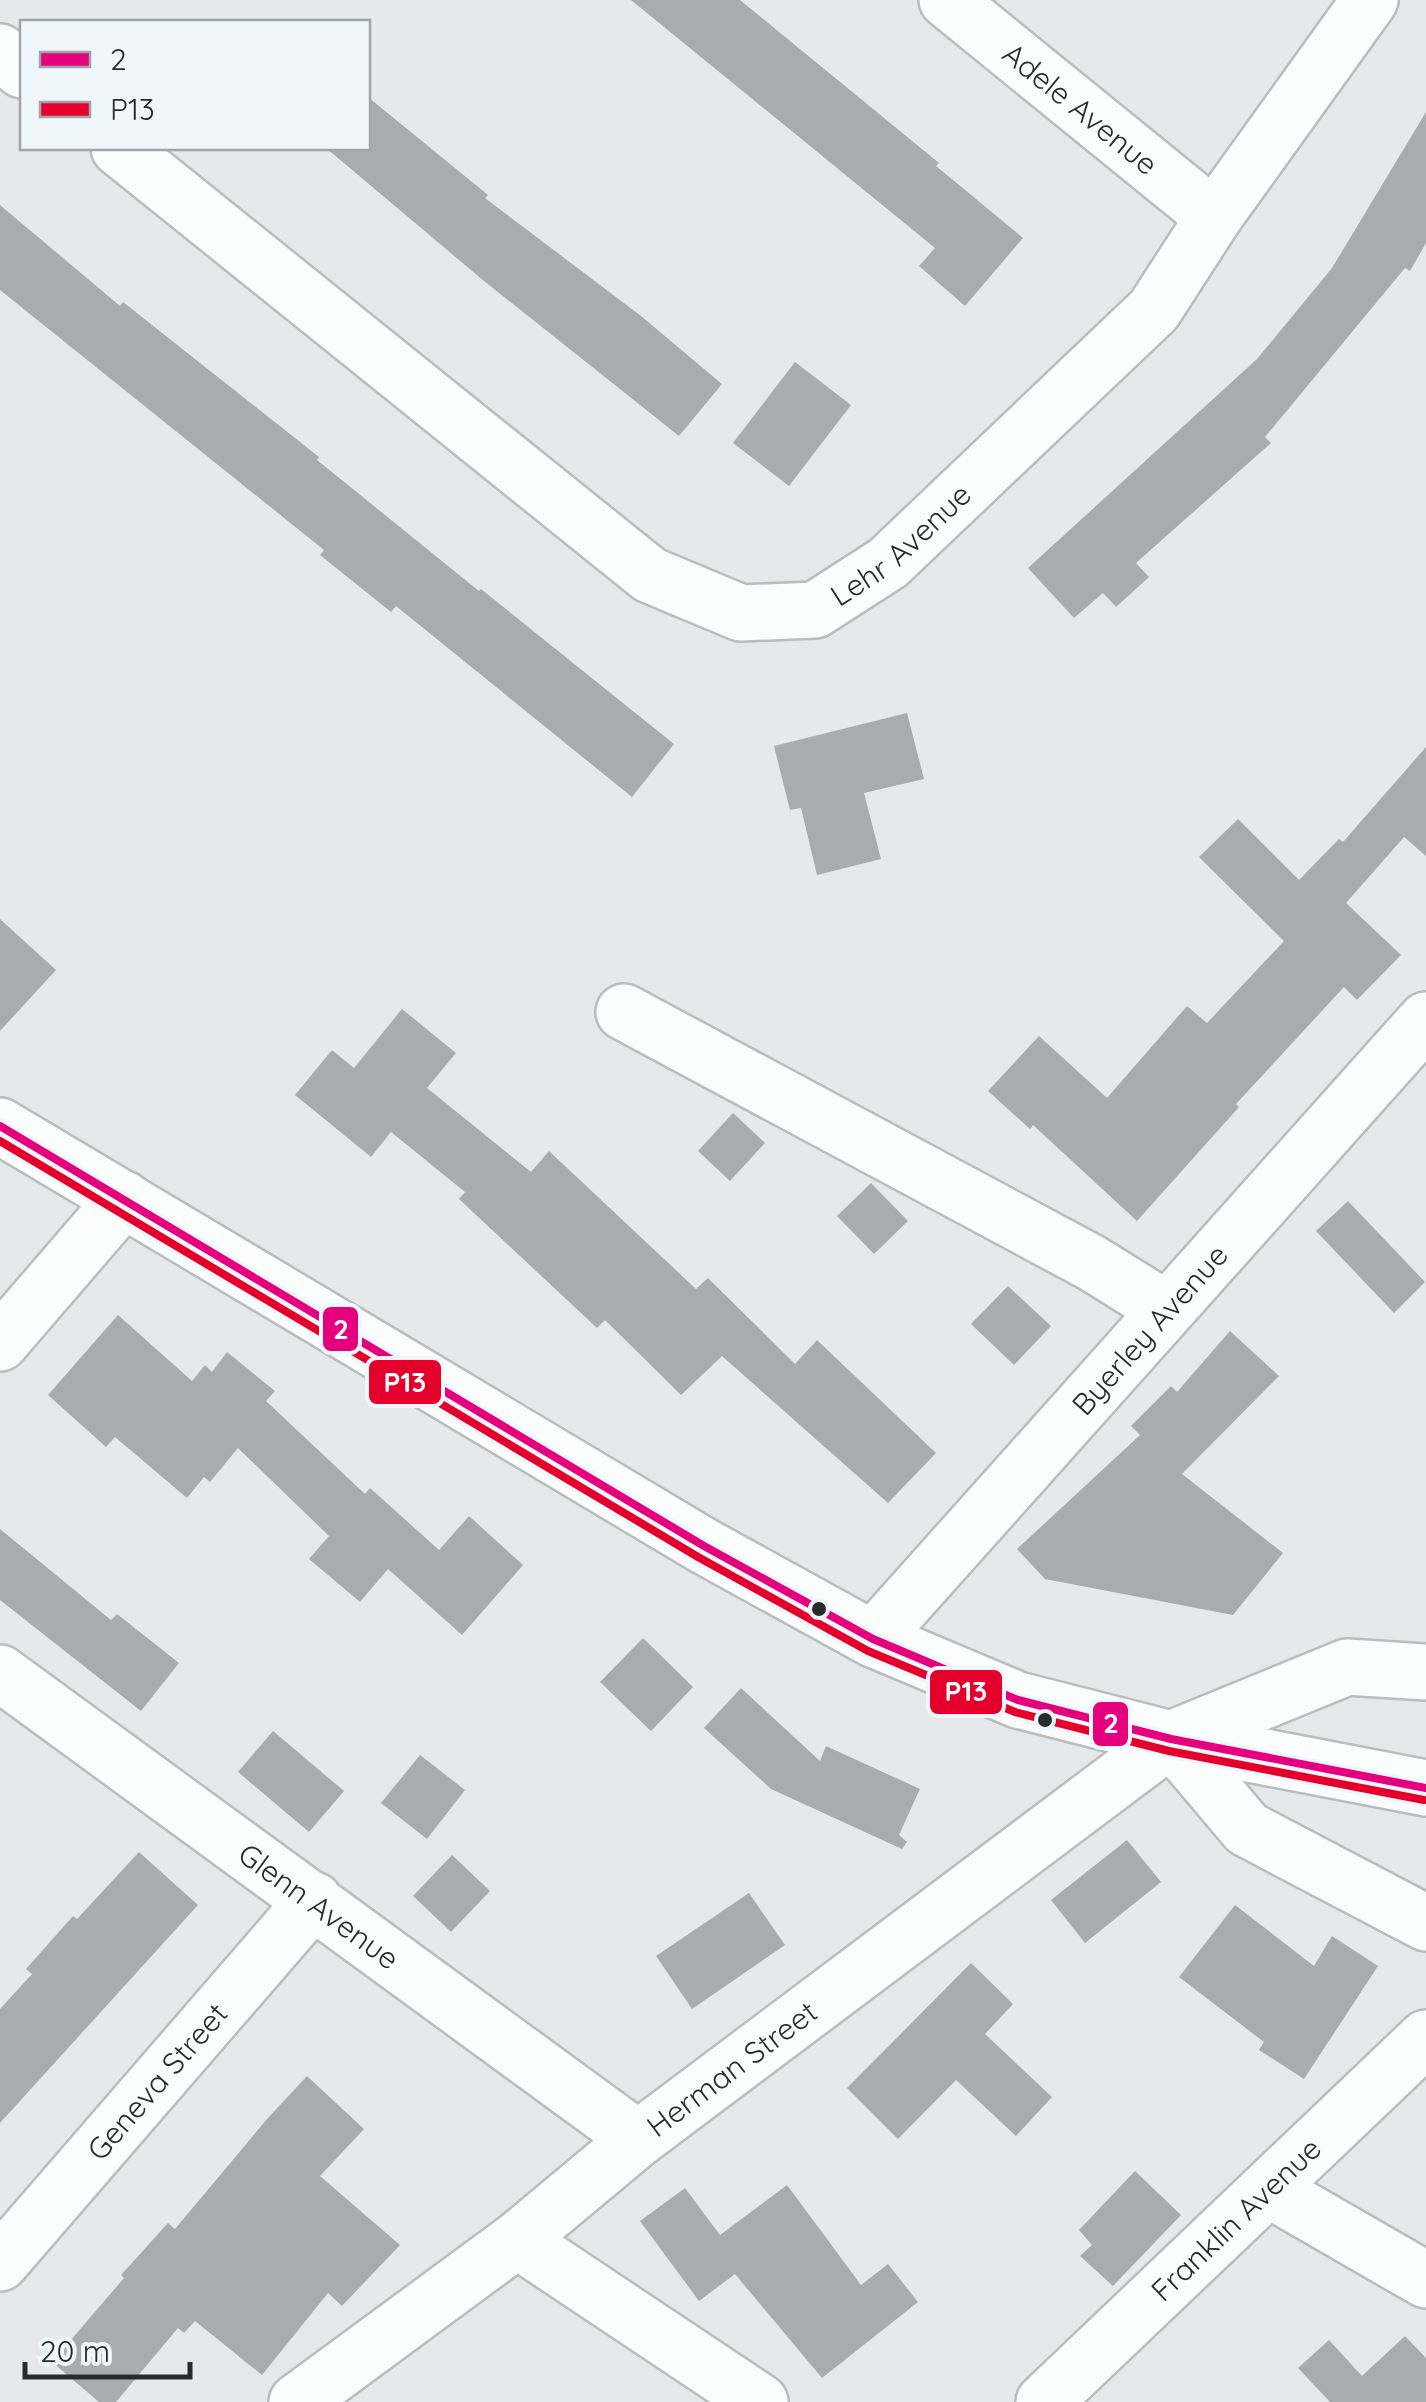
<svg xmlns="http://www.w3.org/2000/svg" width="1426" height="2402" font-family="Quicksand,sans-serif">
	<rect width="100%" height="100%" fill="#e6e9eb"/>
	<path fill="#a9acad" d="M 631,0 L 740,0 L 939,163 L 936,166 L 1023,238 L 965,306 L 919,266 L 935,248 Z
		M 368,97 L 488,195 L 485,198 L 641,316 L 722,384 L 679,436 L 484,281 L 326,148 L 368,148 Z
		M 1426,112 L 1426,243 L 1410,271 L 1405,268 L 1265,437 L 1271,443 L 1136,563 L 1149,577 L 1116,607 L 1103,593 L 1074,618 L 1028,568 L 1257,359 L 1332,268 Z
		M 0,205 L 120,306 L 123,302 L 319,457 L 317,460 L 479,591 L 481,589 L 674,744 L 632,797 L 396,606 L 391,612 L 320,555 L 324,550 L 0,290 Z
		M 795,362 L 851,405 L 789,486 L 733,443 Z
		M 907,713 L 924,779 L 864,793 L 881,859 L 817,875 L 801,808 L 790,810 L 774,746 Z
		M 1426,747 L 1426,856 L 1404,837 L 1346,903 L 1401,955 L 1357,1000 L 1344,987 L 1236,1104 L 1239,1107 L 1137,1221 L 1033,1125 L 1030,1129 L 988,1091 L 1039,1036 L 1107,1098 L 1187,1006 L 1207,1023 L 1284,941 L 1199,857 L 1238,819 L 1299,880 L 1339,839 L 1343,842 Z
		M 0,919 L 56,970 L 0,1031 Z
		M 402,1009 L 456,1053 L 427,1088 L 531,1172 L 549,1151 L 696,1289 L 708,1278 L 795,1364 L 817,1340 L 936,1453 L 888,1503 L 722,1356 L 681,1395 L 605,1320 L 597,1328 L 459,1199 L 465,1192 L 391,1132 L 371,1157 L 295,1095 L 332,1050 L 354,1068 Z
		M 733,1113 L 765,1143 L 730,1181 L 698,1151 Z
		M 871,1183 L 908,1221 L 874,1254 L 837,1216 Z
		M 1348,1201 L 1425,1282 L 1394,1313 L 1316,1231 Z
		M 1008,1286 L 1051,1326 L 1014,1365 L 971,1324 Z
		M 118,1315 L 192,1381 L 205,1365 L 212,1372 L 227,1352 L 275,1391 L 266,1401 L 365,1494 L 370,1488 L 439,1550 L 469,1516 L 523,1565 L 462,1635 L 388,1569 L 360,1602 L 309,1559 L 329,1536 L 238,1448 L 210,1482 L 204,1477 L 187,1498 L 115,1437 L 106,1447 L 48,1395 Z
		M 1230,1331 L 1279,1376 L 1182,1474 L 1283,1553 L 1233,1615 L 1045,1579 L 1017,1549 L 1140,1435 L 1131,1426 L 1171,1386 L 1177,1392 Z
		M 0,1529 L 111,1620 L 117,1614 L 179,1663 L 141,1711 L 0,1600 Z
		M 643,1638 L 693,1687 L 651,1731 L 600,1682 Z
		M 741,1688 L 820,1761 L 826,1746 L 920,1789 L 899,1835 L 907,1842 L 902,1849 L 771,1789 L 704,1728 Z
		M 273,1731 L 344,1791 L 309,1832 L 238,1772 Z
		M 420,1755 L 465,1790 L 427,1839 L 381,1803 Z
		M 1127,1840 L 1161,1882 L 1085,1943 L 1051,1900 Z
		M 139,1852 L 198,1905 L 0,2123 L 0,2009 L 32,1974 L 26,1969 L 73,1916 L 77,1919 Z
		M 452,1855 L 490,1891 L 451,1932 L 413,1896 Z
		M 749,1893 L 785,1945 L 692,2009 L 656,1956 Z
		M 1235,1905 L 1314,1966 L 1332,1936 L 1378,1966 L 1304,2079 L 1259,2050 L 1264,2042 L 1179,1977 Z
		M 971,1963 L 1013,2004 L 985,2034 L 1052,2097 L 1016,2136 L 956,2080 L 898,2139 L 847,2088 Z
		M 307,2076 L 364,2129 L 320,2176 L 400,2245 L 342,2306 L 328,2293 L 262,2375 L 195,2321 L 184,2333 L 178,2328 L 116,2402 L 99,2402 L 52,2362 L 124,2278 L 121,2275 L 168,2223 L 175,2229 L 267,2119 Z
		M 1135,2171 L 1181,2215 L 1113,2286 L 1080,2256 L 1092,2245 L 1079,2230 Z
		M 787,2185 L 861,2285 L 888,2264 L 918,2302 L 822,2378 L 735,2274 L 699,2301 L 640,2221 L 685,2188 L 720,2235 Z
		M 1405,2336 L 1426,2358 L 1426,2402 L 1330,2402 L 1298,2368 L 1329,2340 L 1362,2376 Z"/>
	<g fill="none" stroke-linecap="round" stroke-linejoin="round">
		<g stroke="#babcbe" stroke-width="60">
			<g id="minor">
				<path id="s1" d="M 947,0 L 1214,217"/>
				<path d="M 0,52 L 22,70"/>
				<path id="s2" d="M 119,148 L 650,575 L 741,613 L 815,610 L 888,563 L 1154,310 L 1214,217 L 1370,0"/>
				<path d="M 624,1012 L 1092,1263 L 1166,1309"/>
				<path d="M 0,1343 L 124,1199"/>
				<path id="s3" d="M 873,1639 L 1426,1020"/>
				<path id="s4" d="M 0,1673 L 638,2139"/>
				<path d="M 1171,1739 L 1247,1829 L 1426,1923"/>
				<path d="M 1270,2190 L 1426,2280"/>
				<path d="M 517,2240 L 760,2402"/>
				<path id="s5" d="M 0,2263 L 314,1900"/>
				<path id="s6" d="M 297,2402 L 517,2240 L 638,2139 L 1171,1739 L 1347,1667 L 1426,1672"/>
				<path id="s7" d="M 1044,2402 L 1426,2038"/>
			</g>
		</g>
		<g stroke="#babcbe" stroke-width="60">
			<path id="major" d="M 0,1126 L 704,1546 L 873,1639 L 1018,1700 L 1171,1739 L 1426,1788"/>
		</g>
		<use href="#minor" stroke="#fbfcfc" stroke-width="55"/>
		<use href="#major" stroke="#fbfcfc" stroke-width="55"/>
		<g stroke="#f0f7fb" stroke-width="15">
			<path id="bus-1" d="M 0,1126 L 704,1546 L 873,1639 L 1018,1700 L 1171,1739 L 1426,1788"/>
		</g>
		<g stroke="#f0f7fb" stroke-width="15">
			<path id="bus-2" d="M 0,1141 L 698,1557 L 868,1651 L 1015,1712 L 1169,1751 L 1424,1800"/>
		</g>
		<use href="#bus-1" stroke="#e5007d" stroke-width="8"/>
		<use href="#bus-2" stroke="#e4002b" stroke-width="8"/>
	</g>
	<g fill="#282b2d" stroke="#f0f7fb" stroke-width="4">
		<circle cx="819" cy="1609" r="9"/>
		<circle cx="1045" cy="1720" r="9"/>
	</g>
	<g text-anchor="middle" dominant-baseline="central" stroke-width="9" stroke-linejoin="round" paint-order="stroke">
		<g font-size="30" fill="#282b2d" stroke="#f0f7fb">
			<text stroke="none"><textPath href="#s1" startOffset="172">Adele Avenue</textPath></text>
			<text stroke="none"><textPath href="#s2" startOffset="962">Lehr Avenue</textPath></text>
			<text stroke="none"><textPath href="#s3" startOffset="415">Byerley Avenue</textPath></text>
			<text stroke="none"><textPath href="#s4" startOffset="395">Glenn Avenue</textPath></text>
			<text stroke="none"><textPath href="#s6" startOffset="548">Herman Street</textPath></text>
			<text stroke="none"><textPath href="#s5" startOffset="240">Geneva Street</textPath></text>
			<text stroke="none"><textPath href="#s7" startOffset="265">Franklin Avenue</textPath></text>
		</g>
	</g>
	<g stroke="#f0f7fb" stroke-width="4">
		<rect x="321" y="1305" width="39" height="48" rx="10" fill="#e5007d"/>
		<rect x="367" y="1358" width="76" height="48" rx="10" fill="#e4002b"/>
		<rect x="928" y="1668" width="76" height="48" rx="10" fill="#e4002b"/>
		<rect x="1091" y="1700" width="39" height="48" rx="10" fill="#e5007d"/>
	</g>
	<g font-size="28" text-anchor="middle" font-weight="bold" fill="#fff">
		<text x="341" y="1339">2</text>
		<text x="405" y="1392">P13</text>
		<text x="966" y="1701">P13</text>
		<text x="1111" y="1733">2</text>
	</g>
	<rect x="20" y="20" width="350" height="130" fill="#f0f7fb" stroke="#a0a5a9" stroke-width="2.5"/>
	<rect x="40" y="52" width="50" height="15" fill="#e5007d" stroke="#a0a5a9" stroke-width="2.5"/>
	<text x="110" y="70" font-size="30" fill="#282b2d">2</text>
	<rect x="40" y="102" width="50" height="15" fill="#e4002b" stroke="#a0a5a9" stroke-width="2.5"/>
	<text x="110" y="120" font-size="30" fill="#282b2d">P13</text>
	<path d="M25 2362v15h165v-15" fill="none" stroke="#282b2d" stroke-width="5"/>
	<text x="40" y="2362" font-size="30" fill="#282b2d" stroke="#f0f7fb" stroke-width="8" paint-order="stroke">20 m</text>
</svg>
